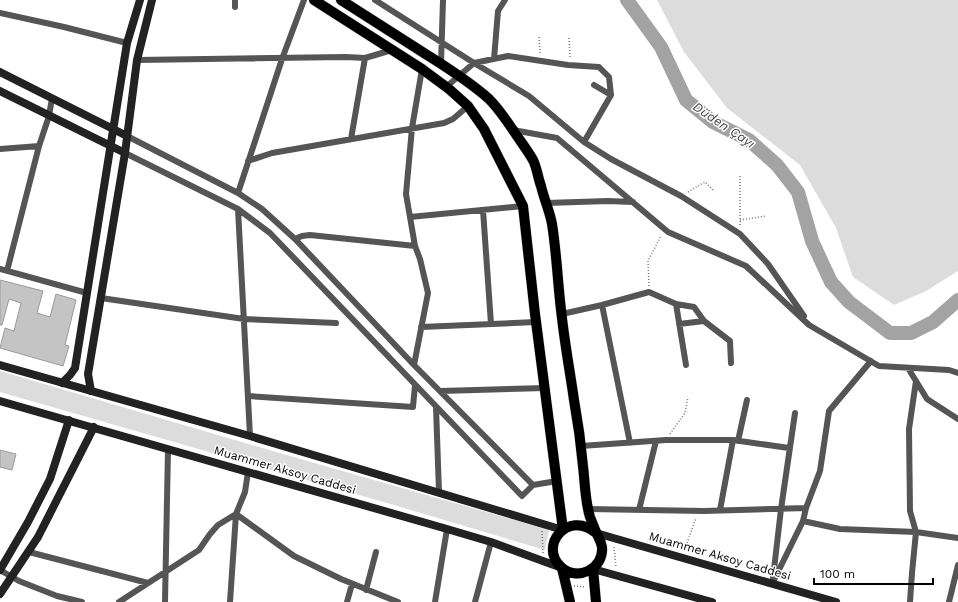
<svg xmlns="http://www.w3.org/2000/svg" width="958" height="602" font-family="'Work Sans',sans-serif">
	<rect width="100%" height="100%" fill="#fff"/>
	<path fill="#dcdcdc" d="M 657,0 L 958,0 L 958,271 L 926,291 L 894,305 L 853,277 L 836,228 L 800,165 L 727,108 L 684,52 Z
		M 0,371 L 276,452 L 549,530 L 545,550 L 394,505 L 0,392 Z"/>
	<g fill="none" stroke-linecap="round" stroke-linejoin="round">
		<path stroke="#a3a3a3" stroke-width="14" d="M 627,0 L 661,47 L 686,100 L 713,122 L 749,140 L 777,165 L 798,192 L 812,241 L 831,282 L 849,302 L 890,333 L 911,333 L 933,322 L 958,300"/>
	</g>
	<path fill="#c4c4c4" stroke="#999" d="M 0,280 L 43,291 L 37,313 L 50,317 L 56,294 L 76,300 L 65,345 L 69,346 L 63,366 L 0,348 L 5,328 L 14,331 L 21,303 L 9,299 L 2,325 L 0,325 Z
		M 0,450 L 16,454 L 12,470 L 0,467 Z"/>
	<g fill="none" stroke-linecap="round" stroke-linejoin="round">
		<g stroke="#dbdbdb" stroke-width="11">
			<path id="primary" d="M 314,0 L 422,69 L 449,89 L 468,106 L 484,129 L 523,206 L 535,314 L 563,530
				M 341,0 C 369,18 396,35 424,53 C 446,67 469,81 489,99 C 499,109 507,121 515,133 C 521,142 528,151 533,160 C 537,168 538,178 541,186 C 544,199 550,212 552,224 C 557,255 558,289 562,318 C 565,345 570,372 574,400 C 578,422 581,444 583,466 C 585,483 585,501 590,517 C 592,522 594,527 596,532 C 598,537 601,541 602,547 C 604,569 577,582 561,567 C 538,546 568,509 596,533
				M 562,568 L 570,602
				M 593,569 L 596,602"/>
		</g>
		<path stroke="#777" stroke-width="1.5" stroke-dasharray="1 2" stroke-linecap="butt" d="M 539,37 L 540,53
			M 569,38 L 570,58
			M 740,176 L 740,226
			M 688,192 L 705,182 L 714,191
			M 740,220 L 766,216
			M 649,286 L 648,261 L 661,236
			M 670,434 L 685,413 L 688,397
			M 542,531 L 543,553
			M 687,543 L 696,518
			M 614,547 L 616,567
			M 574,586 L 586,587"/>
		<path stroke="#555" stroke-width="6" d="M 235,0 L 235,7
			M 375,0 L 474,63 L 508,56 L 568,65 L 599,67 L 609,77 L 611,95 L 584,142
			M 0,13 L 64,27 L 127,43
			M 494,59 L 498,11 L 505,0
			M 137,60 L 346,57 L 365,58 L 392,50
			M 441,64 L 443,0
			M 594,85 L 611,95
			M 446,87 L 474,63 L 529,96 L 584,142 L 611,159 L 681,196 L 740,234 L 768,264 L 804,316
			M 513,130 L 557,138 L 668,232 L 746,266 L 809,325 L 879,366 L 949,370 L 958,373
			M 127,136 L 238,193 L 262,209 L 295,239 L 414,365 L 533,485
			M 351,139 L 365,58
			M 0,149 L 39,146
			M 125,153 L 238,209 L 270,233 L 522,496 L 533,485 L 557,481
			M 248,161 L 272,153 L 444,123 L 453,119 L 468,106
			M 238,193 L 282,59 L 304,0
			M 546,203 L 608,201 L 633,202
			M 238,209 L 250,436
			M 483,210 L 491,324
			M 410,217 L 523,206
			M 295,239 L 302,236 L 310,235 L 415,246
			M 0,269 L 87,293
			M 7,271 L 39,146 L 49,116 L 52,98
			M 101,298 L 244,319 L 336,323
			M 676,304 L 694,307 L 704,321 L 730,341 L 731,363
			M 602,305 L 649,292 L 676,304 L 686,365
			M 562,314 L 602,305 L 630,443
			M 679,324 L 704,321
			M 421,327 L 536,322
			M 414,365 L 428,293 L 420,259 L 415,246 L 406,194 L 412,128 L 422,69
			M 908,368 L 927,399 L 958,419
			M 441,391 L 545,388
			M 248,396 L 413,407 L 415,385
			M 436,407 L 439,492
			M 733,440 L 789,448
			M 738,441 L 747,400
			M 581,446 L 666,440 L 733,440 L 720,510
			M 806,508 L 820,471 L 829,411 L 871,361
			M 588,509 L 704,511 L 806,508 L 803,521 L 772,584
			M 639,510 L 656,441
			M 803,521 L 840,529 L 916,532 L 958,538
			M 29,552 L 148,583
			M 0,570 L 19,581 L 57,596 L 82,602
			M 773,578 L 781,509 L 795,413
			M 366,590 L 376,552
			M 119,602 L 199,550 L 210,534 L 218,525 L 236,514 L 245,492 L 248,472
			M 165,602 L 168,449
			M 230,602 L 236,514 L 294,556 L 341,579 L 398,602
			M 347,602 L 352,584
			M 435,602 L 447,529
			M 475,602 L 491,542
			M 910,602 L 912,573 L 916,532 L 910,511 L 909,429 L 916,381
			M 949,602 L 958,565"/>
		<path stroke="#222" stroke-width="8" d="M 0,72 L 127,136
			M 0,91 L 125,153
			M 0,365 L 250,436 L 563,530
			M 62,383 L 70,375 L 75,368 L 127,43 L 140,0
			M 91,391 L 88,374 L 125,153 L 137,60 L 152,0
			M 0,401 L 447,529 L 491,542 L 562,568
			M 596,533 L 836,602
			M 593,569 L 712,602
			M 0,570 L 28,522 L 50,479 L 69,420
			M 0,594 L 38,537 L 94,427"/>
		<use href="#primary" stroke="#000" stroke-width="10"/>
	</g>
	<g text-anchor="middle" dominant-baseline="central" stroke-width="3" stroke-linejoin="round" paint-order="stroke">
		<g font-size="12" fill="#000" stroke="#fff">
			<text transform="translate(285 470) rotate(16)">Muammer Aksoy Caddesi</text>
			<text transform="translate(720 556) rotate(16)">Muammer Aksoy Caddesi</text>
		</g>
		<g font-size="13" font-style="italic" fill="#444" stroke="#fff">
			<text transform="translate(724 125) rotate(34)">Düden Çayı</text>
		</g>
	</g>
	<path d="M814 578v6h119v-6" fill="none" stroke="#000000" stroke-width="2"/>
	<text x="820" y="578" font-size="12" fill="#000000" stroke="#ffffff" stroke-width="3" paint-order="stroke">100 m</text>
</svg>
